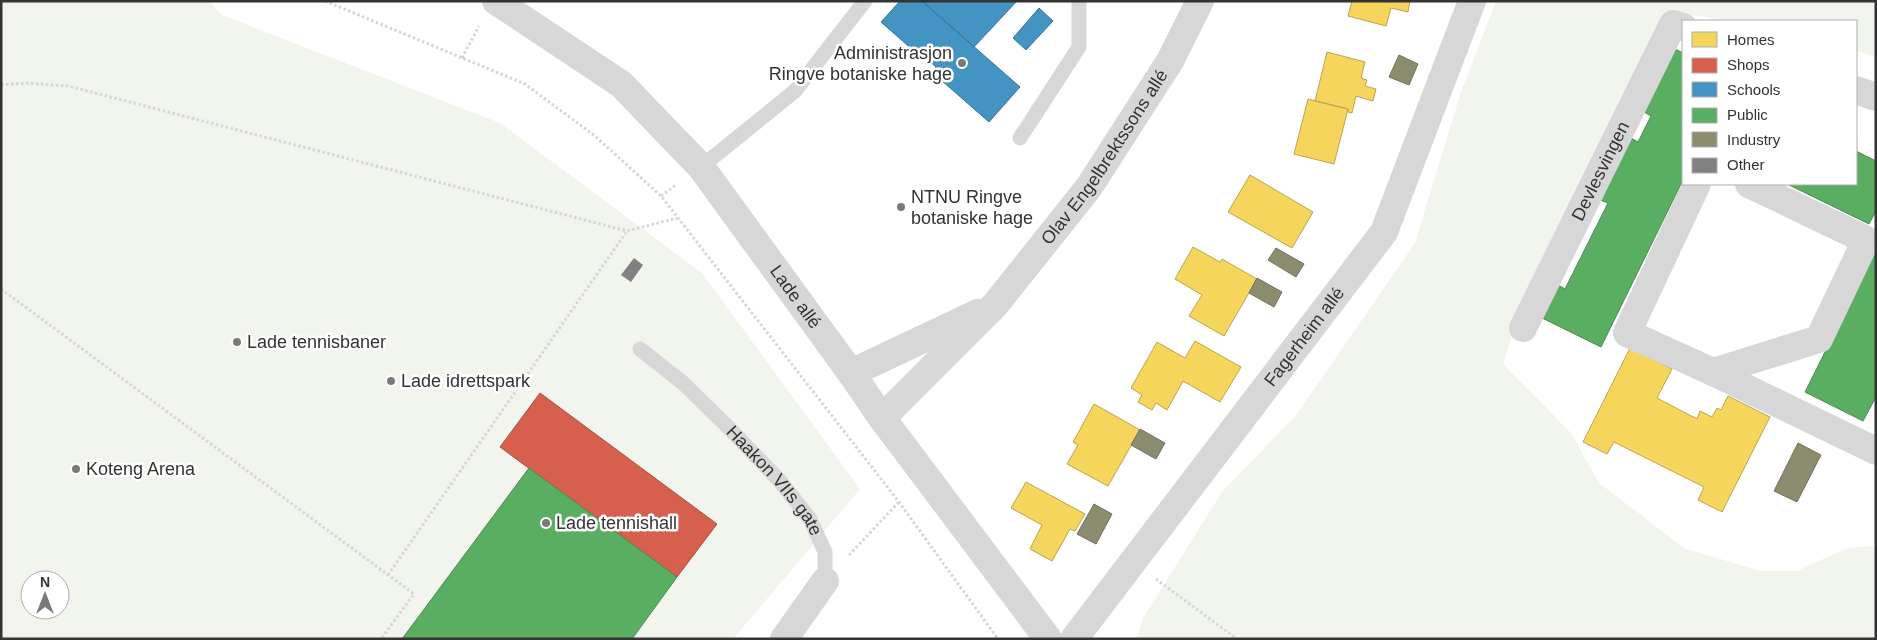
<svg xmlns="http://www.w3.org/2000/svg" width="1877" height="640" font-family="Arial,sans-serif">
	<rect width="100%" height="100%" fill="#fff"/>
	<path fill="#f1f5ed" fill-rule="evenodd" d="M 1,1 L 209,1 L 222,15 L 500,123 L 702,273 L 860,489 L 733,639 L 1,639 ZM 30,580 L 60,580 L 60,610 L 30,610 Z
		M 1496,1 L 1876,1 L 1876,57 L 1856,51 L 1856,21 L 1725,21 L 1701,16 L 1673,16 L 1522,304 L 1503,364 L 1571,433 L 1599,483 L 1684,548 L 1760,571 L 1797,571 L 1845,549 L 1876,545 L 1876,639 L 1137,639 L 1143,618 L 1222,492 L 1297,414 L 1415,243 L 1460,95 Z"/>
	<path fill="#f6d55c" stroke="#bca450" d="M 1352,1 L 1410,1 L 1408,12 L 1391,8 L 1386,26 L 1348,16 Z
		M 1327,52 L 1365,62 L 1361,78 L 1367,80 L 1365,86 L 1376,89 L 1373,101 L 1356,96 L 1352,113 L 1348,112 L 1348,109 L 1315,101 Z
		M 1308,99 L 1348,109 L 1334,164 L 1294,154 Z
		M 1250,175 L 1313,212 L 1292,248 L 1228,212 Z
		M 1193,247 L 1220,262 L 1222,259 L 1257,279 L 1224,336 L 1189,316 L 1202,295 L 1175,279 Z
		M 1195,341 L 1241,367 L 1220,402 L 1183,381 L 1167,410 L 1156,403 L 1152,410 L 1138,402 L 1142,395 L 1131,388 L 1157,342 L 1185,358 Z
		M 1630,348 L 1672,369 L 1657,398 L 1697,419 L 1700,411 L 1712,417 L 1717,408 L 1721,410 L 1728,396 L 1770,417 L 1722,512 L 1698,500 L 1704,487 L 1614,442 L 1607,454 L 1583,442 Z
		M 1094,404 L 1140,430 L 1108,486 L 1067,464 L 1078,445 L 1073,442 Z
		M 1026,482 L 1085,514 L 1075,531 L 1070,529 L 1052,561 L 1030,549 L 1042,525 L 1011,508 Z"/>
	<path fill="#d6604d" stroke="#a55245" d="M 540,393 L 717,524 L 677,577 L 500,447 Z"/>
	<path fill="#4393c3" stroke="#3e7698" d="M 900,1 L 922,1 L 1020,87 L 989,122 L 941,80 L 940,82 L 930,74 L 936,67 L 925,57 L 923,59 L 881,22 Z
		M 922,1 L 1017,1 L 974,47 Z
		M 1039,8 L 1053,21 L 1026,50 L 1013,38 Z"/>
	<path fill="#5aae61" stroke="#4e8953" d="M 1675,49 L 1683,53 L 1683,180 L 1601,347 L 1542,318 L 1558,285 L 1565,289 L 1608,203 L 1600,200 L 1631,138 L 1638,142 L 1651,116 L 1644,112 Z
		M 1856,151 L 1876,161 L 1876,211 L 1869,224 L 1787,184 L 1856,184 Z
		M 1876,250 L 1876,397 L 1863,421 L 1805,392 Z
		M 529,468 L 677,577 L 632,639 L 402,639 Z"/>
	<path fill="#8c8c6e" stroke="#71715c" d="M 1399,55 L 1418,64 L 1409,85 L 1389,77 Z
		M 1276,248 L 1304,264 L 1296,277 L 1268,260 Z
		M 1257,278 L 1282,292 L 1274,307 L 1249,293 Z
		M 1140,429 L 1165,443 L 1156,459 L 1131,445 Z
		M 1798,443 L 1821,455 L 1797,502 L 1774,491 Z
		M 1094,504 L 1112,514 L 1096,544 L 1077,534 Z"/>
	<path fill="#818181" d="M 634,258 L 643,265 L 631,282 L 621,275 Z"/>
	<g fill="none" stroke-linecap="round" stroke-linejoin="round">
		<path stroke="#d6d6d6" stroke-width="3" stroke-dasharray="2.5 2.5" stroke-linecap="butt" d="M 325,1 L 525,84 L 595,136 L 661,196 L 899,502 L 998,639
			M 462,58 L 479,26
			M 1,85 L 26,83 L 68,86 L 627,231 L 677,218
			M 661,196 L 676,185
			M 1,289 L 414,594 L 381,639
			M 849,555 L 899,502
			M 388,575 L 627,231
			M 1156,579 L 1237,639"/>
		<g stroke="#d7d7d7" stroke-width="15">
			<path d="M 1020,138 L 1079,47 L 1079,1"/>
			<path d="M 701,167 L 795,91 L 865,1"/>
			<path id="s1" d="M 640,349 L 683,383 L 726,425 L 779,480 L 810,519 L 825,552 L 825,581"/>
		</g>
		<g stroke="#d7d7d7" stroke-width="28">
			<path d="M 1856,90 L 1876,97"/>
			<path d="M 1697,184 L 1627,333 L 1713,372 L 1876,451"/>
			<path id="s2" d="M 1523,328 L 1673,24 L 1683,27"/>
			<path d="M 1713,372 L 1819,339 L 1866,240 L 1749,184"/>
			<path d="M 784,639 L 825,581"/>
			<path id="s3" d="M 1074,639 L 1384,232 L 1472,1"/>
		</g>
		<g stroke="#d7d7d7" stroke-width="28">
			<path id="s4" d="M 496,1 L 621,84 L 701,167 L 851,373 L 882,418 L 1048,639"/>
			<path d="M 851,373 L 978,313"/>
			<path id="s5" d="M 882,418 L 995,305 L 1089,187 L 1170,61 L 1200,1"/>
		</g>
	</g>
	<g fill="#7a7a7a" stroke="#fff" stroke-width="2">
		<circle cx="962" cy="63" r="5"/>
		<circle cx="901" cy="207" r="5"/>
		<circle cx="237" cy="342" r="5"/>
		<circle cx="391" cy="381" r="5"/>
		<circle cx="76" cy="469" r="5"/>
		<circle cx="546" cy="523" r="5"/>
	</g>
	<g text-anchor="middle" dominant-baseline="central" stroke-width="5" stroke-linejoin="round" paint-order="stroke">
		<g font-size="18" fill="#333" stroke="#fff" text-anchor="start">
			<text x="952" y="53" text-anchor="end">Administrasjon<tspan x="952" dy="21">Ringve botaniske hage</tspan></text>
			<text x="911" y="197">NTNU Ringve<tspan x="911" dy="21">botaniske hage</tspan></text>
			<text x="247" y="342">Lade tennisbaner</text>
			<text x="401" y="381">Lade idrettspark</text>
			<text x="86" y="469">Koteng Arena</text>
			<text x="556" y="523">Lade tennishall</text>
		</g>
		<g font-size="18" fill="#333" stroke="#fff">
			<text stroke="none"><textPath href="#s5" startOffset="344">Olav Engelbrektssons allé</textPath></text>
			<text stroke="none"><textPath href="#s2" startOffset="175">Devlesvingen</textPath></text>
			<text stroke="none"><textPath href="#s4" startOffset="426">Lade allé</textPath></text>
			<text stroke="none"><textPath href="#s3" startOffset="380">Fagerheim allé</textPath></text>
			<text stroke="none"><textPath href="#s1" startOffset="189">Haakon VIIs gate</textPath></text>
		</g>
	</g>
	<rect width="1877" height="640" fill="none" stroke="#333333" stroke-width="5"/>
	<rect x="1682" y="20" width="175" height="165" fill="#ffffff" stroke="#adadad"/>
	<rect x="1692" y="32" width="25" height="15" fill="#f6d55c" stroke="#adadad"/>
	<text x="1727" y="45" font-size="15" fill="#333333">Homes</text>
	<rect x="1692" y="58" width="25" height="15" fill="#d6604d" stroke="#adadad"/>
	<text x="1727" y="70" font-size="15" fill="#333333">Shops</text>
	<rect x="1692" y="82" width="25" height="15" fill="#4393c3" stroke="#adadad"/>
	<text x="1727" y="95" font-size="15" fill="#333333">Schools</text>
	<rect x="1692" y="108" width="25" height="15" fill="#5aae61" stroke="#adadad"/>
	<text x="1727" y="120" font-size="15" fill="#333333">Public</text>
	<rect x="1692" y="132" width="25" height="15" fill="#8c8c6e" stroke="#adadad"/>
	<text x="1727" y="145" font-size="15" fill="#333333">Industry</text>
	<rect x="1692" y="158" width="25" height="15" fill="#818181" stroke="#adadad"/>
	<text x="1727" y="170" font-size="15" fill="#333333">Other</text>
	<g transform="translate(45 595)"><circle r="24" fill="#ffffff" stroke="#adadad"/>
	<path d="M0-4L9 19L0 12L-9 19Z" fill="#7a7a7a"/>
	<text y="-8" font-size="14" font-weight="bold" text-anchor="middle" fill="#333333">N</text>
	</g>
</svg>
